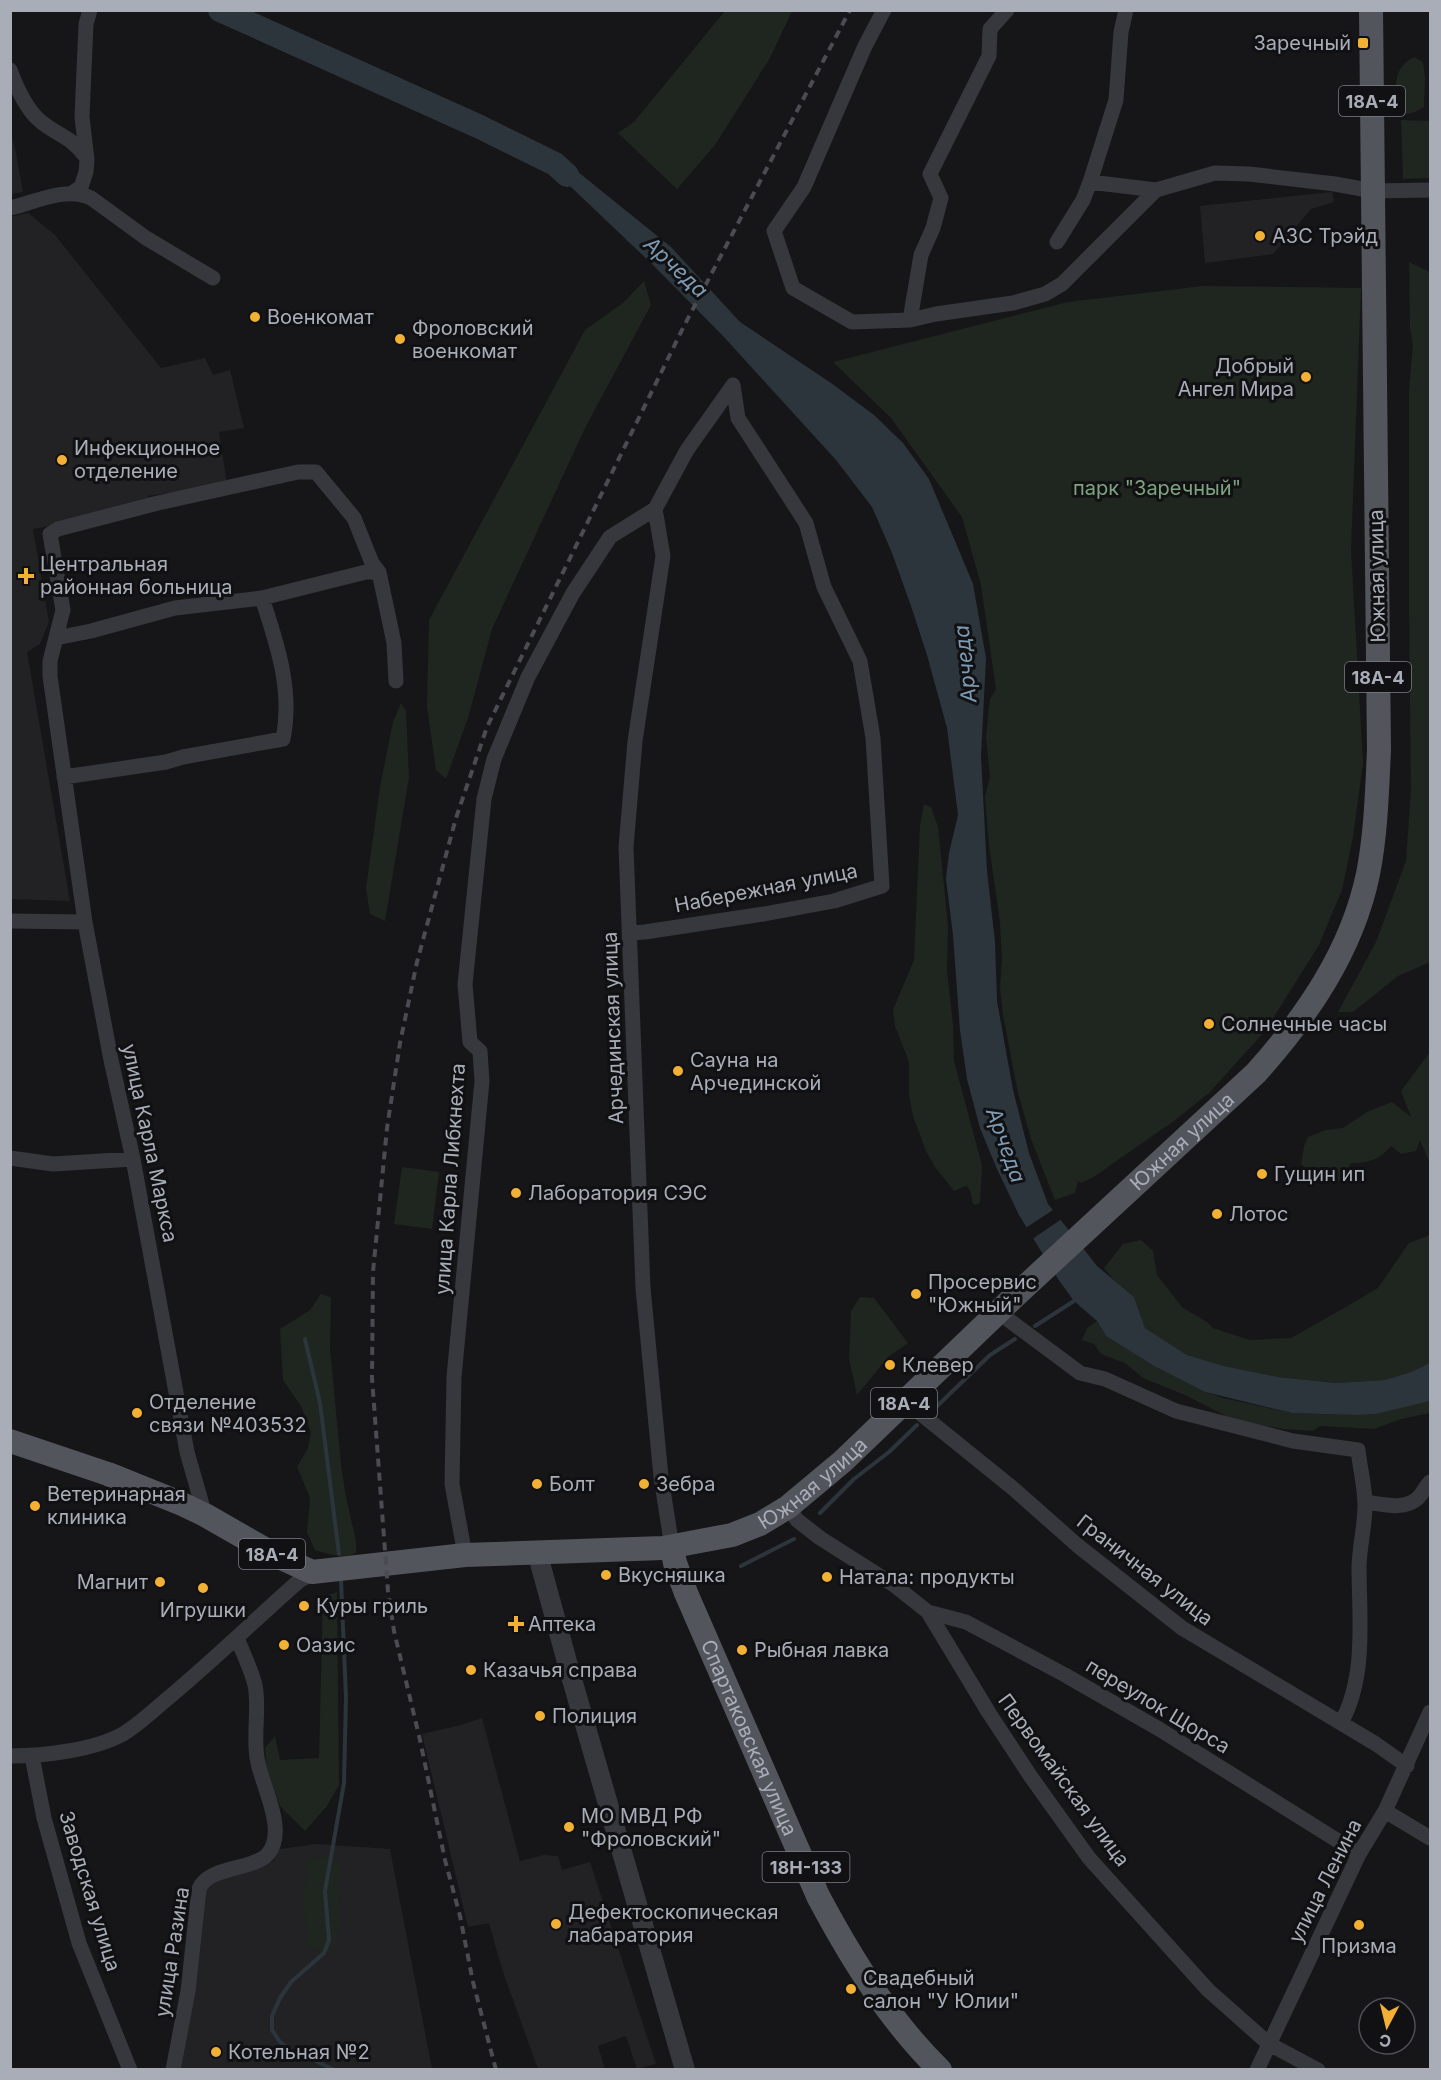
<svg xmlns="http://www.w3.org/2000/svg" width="1441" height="2080" font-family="Inter,sans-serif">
	<rect width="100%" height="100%" fill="#161618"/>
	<path fill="#222225" d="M 11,135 L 15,148 L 23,192 L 11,194 Z
		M 1332,192 L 1334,202 L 1311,209 L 1273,254 L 1205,263 L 1200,206 Z
		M 28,213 L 55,235 L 161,368 L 205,358 L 213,375 L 230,370 L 244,428 L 219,432 L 227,484 L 148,496 L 150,507 L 33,529 L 49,622 L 40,644 L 27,652 L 70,901 L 11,899 L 10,217 Z
		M 482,1718 L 520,1861 L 544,1855 L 558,1856 L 562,1870 L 590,1862 L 656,2064 L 637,2069 L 626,2036 L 598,2046 L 605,2069 L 538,2069 L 502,1969 L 489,1923 L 468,1927 L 422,1734 L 461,1725 Z
		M 316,1844 L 390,1849 L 432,2069 L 180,2070 L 202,1898 L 209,1881 L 274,1861 L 273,1850 Z"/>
	<path fill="#1e261f" d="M 725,11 L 792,11 L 770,58 L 715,145 L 677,189 L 618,133 L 634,122 Z
		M 1414,57 L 1423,62 L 1425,78 L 1424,107 C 1416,113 1409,115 1399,113 C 1395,91 1391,68 1414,57 Z
		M 1401,120 L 1430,121 L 1430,178 L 1403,179 Z
		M 1409,262 L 1430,272 L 1430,962 L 1398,976 L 1353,1012 L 1338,1012 L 1376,942 L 1406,861 L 1411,789 L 1409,612 L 1409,389 L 1413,345 L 1410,327 Z
		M 644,281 L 651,305 L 585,428 L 492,629 L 468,718 L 446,779 L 436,770 L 427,707 L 429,620 L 585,330 L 624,302 Z
		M 1203,286 L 1361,288 L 1351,550 L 1363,763 L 1353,837 L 1342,890 L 1319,945 L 1265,1031 L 1209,1093 L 1174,1121 L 1092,1178 L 1081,1183 L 1078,1181 L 1075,1193 L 1055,1200 L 1031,1139 L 1018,1093 L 1003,1015 L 1000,987 L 1002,960 L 1000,922 L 989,846 L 985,796 L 990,777 L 986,737 L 990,699 L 996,689 L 981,585 L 962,517 L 891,418 L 833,362 L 1068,302 Z
		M 401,703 L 406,711 L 409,777 L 385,921 L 370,914 L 366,888 L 380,787 L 393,722 Z
		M 924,804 L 931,807 L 938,827 L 948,926 L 947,971 L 953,1024 L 954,1061 L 982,1165 L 980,1203 L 975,1205 L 973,1204 L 970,1190 L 966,1186 L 954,1191 L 935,1167 L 926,1151 L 913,1116 L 909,1095 L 909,1062 L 895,1026 L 893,1010 L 914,960 L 920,826 Z
		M 1430,1052 L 1430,1164 L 1420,1140 L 1416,1151 L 1401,1154 L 1391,1146 C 1380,1160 1368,1163 1351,1163 L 1341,1180 L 1329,1184 L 1313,1175 L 1301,1164 L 1304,1146 L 1308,1137 L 1326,1130 L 1343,1128 L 1367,1112 L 1392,1102 L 1411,1117 L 1401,1091 Z
		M 402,1167 L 439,1172 L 432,1229 L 394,1224 Z
		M 1430,1235 L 1430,1363 L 1411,1372 L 1385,1380 L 1336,1383 L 1278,1377 L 1224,1366 L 1187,1355 L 1145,1328 L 1134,1297 L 1114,1280 L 1104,1268 L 1123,1244 L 1141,1240 L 1153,1251 L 1157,1275 L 1183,1308 L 1207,1322 L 1213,1328 L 1250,1340 L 1291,1338 L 1339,1311 L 1378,1288 L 1409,1243 Z
		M 321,1294 L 331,1297 L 330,1348 L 341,1465 L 346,1497 L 356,1541 L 356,1553 C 344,1559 328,1554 315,1550 L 307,1532 L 310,1498 L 297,1467 L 308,1448 L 311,1432 L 301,1406 L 283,1380 L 280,1329 L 310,1310 Z
		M 860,1297 L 874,1298 L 908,1343 L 889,1356 L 857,1395 L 849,1358 L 851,1311 Z
		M 1097,1321 L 1106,1336 L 1154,1366 L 1205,1392 L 1223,1398 L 1292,1413 L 1355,1415 L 1430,1401 L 1430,1413 L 1401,1419 L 1374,1429 L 1320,1426 L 1312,1431 L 1284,1429 L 1244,1422 L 1228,1417 L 1185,1395 L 1143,1378 L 1125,1363 L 1101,1354 L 1094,1344 L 1082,1340 L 1087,1328 Z
		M 337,1592 L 339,1785 L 327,1806 L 305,1831 L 280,1806 L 266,1766 L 265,1748 L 275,1736 L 280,1760 L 319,1758 L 323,1597 Z
		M 323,1856 L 340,1866 L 339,1901 L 340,1926 L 332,1951 L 321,1953 L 309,1945 C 303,1914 302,1892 309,1860 Z"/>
	<path fill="#2c353c" d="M 529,147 L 557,155 L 671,247 L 740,322 L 831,383 L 874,415 L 903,443 L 929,479 L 973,584 L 986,658 L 981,756 L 987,871 L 995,942 L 997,1001 L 1013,1090 L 1029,1153 L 1048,1204 L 1097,1266 L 1134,1297 L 1145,1328 L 1187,1355 L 1224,1366 L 1278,1377 L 1336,1383 L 1385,1380 L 1411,1372 L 1430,1363 L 1430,1401 L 1375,1414 L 1355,1415 L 1292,1413 L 1205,1392 L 1154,1366 L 1106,1336 L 1097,1321 L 1074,1301 L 1058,1279 L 1019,1215 L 997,1169 L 980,1128 L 967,1079 L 960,1030 L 953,935 L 946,879 L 949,853 L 958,815 L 947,728 L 927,655 L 911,606 L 892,553 L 872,507 L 836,460 L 723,336 L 653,265 Z"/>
	<path fill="#161618" d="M 1056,1208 L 1063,1218 L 1031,1240 L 1024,1229 Z"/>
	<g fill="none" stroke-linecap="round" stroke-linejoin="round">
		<path stroke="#2c353c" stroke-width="4" d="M 1035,1326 L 1074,1301
			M 305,1339 L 320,1403 L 339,1554
			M 932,1411 L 990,1355 L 1015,1339
			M 820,1513 L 854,1479 L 889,1452 L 917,1425
			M 741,1566 L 794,1539
			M 703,1582 L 710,1579
			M 334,2070 L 308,2057 L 294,2053 L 280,2042 L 272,2030 L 272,2016 L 280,1998 L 291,1982 L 324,1953 L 329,1940 L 325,1891 L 344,1783 L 346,1697 L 341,1580"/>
		<path stroke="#2c353c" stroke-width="24" d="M 220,10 L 480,127 L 555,164 L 567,175"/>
		<path stroke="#37383d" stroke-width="15" d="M 884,10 L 865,46 L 804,187 L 774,231 L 793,288 L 852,322 L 910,320 L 936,314 L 1013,303 L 1045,294 L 1062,284 L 1156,190
			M 1126,10 L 1121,32 L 1116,100 L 1090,182 L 1156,190 L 1215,173 L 1249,174 L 1335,184 L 1373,191 L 1430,190
			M 10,70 C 16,86 26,108 38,119 C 55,135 70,135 85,156
			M 72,193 L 81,187 L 86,172 L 87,160 L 82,117 L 86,24 L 90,10
			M 10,208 C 36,202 66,186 91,198 L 146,238 L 213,278
			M 1057,242 L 1083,200 L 1090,182
			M 910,320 L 921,255 L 933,228 L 941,198 L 930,174 L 989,56 L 990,29 L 1007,10
			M 655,509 L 663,556 L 635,741 L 626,847 L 643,1288 L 661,1477 L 672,1547
			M 56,638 L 91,631 L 175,608 L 262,598 L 366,572 L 379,572
			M 64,777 L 166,762 L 183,757 L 283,739 C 293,690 277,644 262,598
			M 10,921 L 85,922
			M 630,933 L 645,932 L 764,914 L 834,901 L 882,886 L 873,738 L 860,661 L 824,587 L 806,523 L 738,418 L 733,385
			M 10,1158 L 53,1164 L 133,1159
			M 998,1312 L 1080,1373 L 1105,1379 L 1176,1411 L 1293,1441 L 1358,1450 C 1360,1468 1365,1487 1365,1505 C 1365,1525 1360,1545 1359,1565 C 1359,1617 1367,1676 1341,1723
			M 905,1401 L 1015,1490 L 1077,1545 L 1182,1628 L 1376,1744 L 1407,1766
			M 1365,1502 C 1382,1504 1404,1511 1418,1498 C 1423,1493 1425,1487 1430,1482
			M 788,1507 L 797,1520 L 820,1538 L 894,1585 L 928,1612 L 989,1713 L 1031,1777 L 1089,1858 L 1208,1990 L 1269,2044 L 1318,2070
			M 205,1515 L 187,1452 L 133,1159 L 111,1060 L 85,922 L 50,676 L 50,661 L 63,610 L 50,534 L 58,529 L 158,503 L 298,472 L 316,472 L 354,518 L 372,563 L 379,572 L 394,643 L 396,681
			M 465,1555 L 452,1484 L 454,1377 L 482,1081 L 480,1051 L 470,1042 L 465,984 L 484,799 L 494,759 L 528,677 L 573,593 L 610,537 L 655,509 L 687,450 L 733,385
			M 928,1612 L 966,1622 L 1065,1675 L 1159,1729 L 1359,1854
			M 10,1756 C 44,1756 94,1750 123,1734 C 141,1723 157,1707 173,1694 C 217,1657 258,1617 300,1580 L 318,1572
			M 32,1756 L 44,1818 L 79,1943 L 130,2070
			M 1385,1811 L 1430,1838
			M 173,2070 L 188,1991 L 199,1889 C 208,1866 253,1870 267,1855 C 288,1833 263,1787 258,1763 C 252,1738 260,1710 255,1685 C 251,1669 243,1653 237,1638
			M 1257,2070 L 1359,1854 L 1385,1811 L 1430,1712"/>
		<path stroke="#37383d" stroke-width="20" d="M 537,1552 L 569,1669 L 685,2070"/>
		<g stroke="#53555c" stroke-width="24">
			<path id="s1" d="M 10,1441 L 108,1474 L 180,1503 L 205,1515 L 275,1555 L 312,1572 L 465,1555 L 663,1548 L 732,1535 L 760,1524 L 788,1507 L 843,1461 L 1016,1295 L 1256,1073 C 1307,1016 1352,951 1368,874 C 1376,833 1377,792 1379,750 L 1371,10"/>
			<path id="s2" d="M 672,1547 L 675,1563 L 686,1593 L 818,1896 C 851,1958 889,2020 940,2070"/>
		</g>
		<path stroke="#4a4c52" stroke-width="4" stroke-dasharray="8 6" stroke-linecap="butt" d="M 496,2070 L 473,1982 L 460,1916 L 445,1860 L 420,1740 L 394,1631 L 388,1591 L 372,1378 L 373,1272 L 387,1128 L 400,1043 L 417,962 L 456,818 L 487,727 L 684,326 L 850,10"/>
	</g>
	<g fill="#f2b134" stroke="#111113" stroke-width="2">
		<rect x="1357" y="37" width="12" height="12" rx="3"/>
		<circle cx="1260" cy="236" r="6"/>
		<circle cx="255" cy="317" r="6"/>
		<circle cx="400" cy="339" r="6"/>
		<circle cx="1306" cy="377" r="6"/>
		<circle cx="62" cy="460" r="6"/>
		<path d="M23 567h6v6h6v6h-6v6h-6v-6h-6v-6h6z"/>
		<circle cx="1209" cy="1024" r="6"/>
		<circle cx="678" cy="1071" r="6"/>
		<circle cx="1262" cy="1174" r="6"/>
		<circle cx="516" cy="1193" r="6"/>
		<circle cx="1217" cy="1214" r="6"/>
		<circle cx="916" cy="1294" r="6"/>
		<circle cx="890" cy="1365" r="6"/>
		<circle cx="137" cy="1413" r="6"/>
		<circle cx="537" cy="1484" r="6"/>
		<circle cx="644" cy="1484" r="6"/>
		<circle cx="35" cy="1506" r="6"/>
		<circle cx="606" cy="1575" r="6"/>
		<circle cx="827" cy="1577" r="6"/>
		<circle cx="160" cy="1582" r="6"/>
		<circle cx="203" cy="1588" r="6"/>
		<circle cx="304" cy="1606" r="6"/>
		<path d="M513 1615h6v6h6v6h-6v6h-6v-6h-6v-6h6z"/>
		<circle cx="284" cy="1645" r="6"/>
		<circle cx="742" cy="1650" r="6"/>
		<circle cx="471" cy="1670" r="6"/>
		<circle cx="540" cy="1716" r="6"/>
		<circle cx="569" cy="1827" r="6"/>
		<circle cx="556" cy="1924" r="6"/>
		<circle cx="1359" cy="1925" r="6"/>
		<circle cx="851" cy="1989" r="6"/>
		<circle cx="216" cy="2052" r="6"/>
	</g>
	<g text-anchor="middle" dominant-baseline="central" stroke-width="6" stroke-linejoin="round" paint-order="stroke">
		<g fill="#111113" stroke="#7b7e86" stroke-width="1.5">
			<rect x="1339" y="86" width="66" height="30" rx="4.5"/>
			<rect x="1345" y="662" width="66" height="30" rx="4.5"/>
			<rect x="871" y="1388" width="66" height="30" rx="4.5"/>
			<rect x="239" y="1539" width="66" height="30" rx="4.5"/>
			<rect x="762.5" y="1852" width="87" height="30" rx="4.5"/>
		</g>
		<g font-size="18" font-weight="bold" fill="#a8adb8">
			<text x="1372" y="101">18А-4</text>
			<text x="1378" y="677">18А-4</text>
			<text x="904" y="1403">18А-4</text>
			<text x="272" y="1554">18А-4</text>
			<text x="806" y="1867">18Н-133</text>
		</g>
		<g font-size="20" fill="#a8adb8" stroke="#111113" text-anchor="start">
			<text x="1351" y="43" text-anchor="end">Заречный</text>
			<text x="1272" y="236">АЗС Трэйд</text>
			<text x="267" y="317">Военкомат</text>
			<text x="412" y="328">Фроловский<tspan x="412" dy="23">военкомат</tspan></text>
			<text x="1294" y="366" text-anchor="end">Добрый<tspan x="1294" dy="23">Ангел Мира</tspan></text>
			<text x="74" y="448">Инфекционное<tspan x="74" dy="23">отделение</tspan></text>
			<text x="40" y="564">Центральная<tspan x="40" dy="23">районная больница</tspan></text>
			<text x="1221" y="1024">Солнечные часы</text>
			<text x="690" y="1060">Сауна на<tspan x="690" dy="23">Арчединской</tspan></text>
			<text x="1274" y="1174">Гущин ип</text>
			<text x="528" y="1193">Лаборатория СЭС</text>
			<text x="1229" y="1214">Лотос</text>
			<text x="928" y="1282">Просервис<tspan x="928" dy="23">"Южный"</tspan></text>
			<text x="902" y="1365">Клевер</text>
			<text x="149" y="1402">Отделение<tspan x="149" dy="23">связи №403532</tspan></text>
			<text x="549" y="1484">Болт</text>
			<text x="656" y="1484">Зебра</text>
			<text x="47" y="1494">Ветеринарная<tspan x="47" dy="23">клиника</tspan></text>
			<text x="618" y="1575">Вкусняшка</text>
			<text x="839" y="1577">Натала: продукты</text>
			<text x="148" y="1582" text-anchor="end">Магнит</text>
			<text x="316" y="1606">Куры гриль</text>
			<text x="203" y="1610" text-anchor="middle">Игрушки</text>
			<text x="528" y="1624">Аптека</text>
			<text x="296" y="1645">Оазис</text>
			<text x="754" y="1650">Рыбная лавка</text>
			<text x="483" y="1670">Казачья справа</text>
			<text x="552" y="1716">Полиция</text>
			<text x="581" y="1816">МО МВД РФ<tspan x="581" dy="23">"Фроловский"</tspan></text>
			<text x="568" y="1912">Дефектоскопическая<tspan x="568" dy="23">лабаратория</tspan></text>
			<text x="1359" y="1946" text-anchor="middle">Призма</text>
			<text x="863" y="1978">Свадебный<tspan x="863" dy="23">салон "У Юлии"</tspan></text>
			<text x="228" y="2052">Котельная №2</text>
		</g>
		<g font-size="20" fill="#7fa381" stroke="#111113">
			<text x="1157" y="488">парк "Заречный"</text>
		</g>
		<g font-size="20" fill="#a8adb8" stroke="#111113">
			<text transform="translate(1377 576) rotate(-91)">Южная улица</text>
			<text transform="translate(766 888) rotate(-11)">Набережная улица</text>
			<text transform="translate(613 1028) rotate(-92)">Арчединская улица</text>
			<text stroke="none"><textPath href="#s1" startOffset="1353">Южная улица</textPath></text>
			<text transform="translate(150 1143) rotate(78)">улица Карла Маркса</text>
			<text transform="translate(450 1179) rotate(-86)">улица Карла Либкнехта</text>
			<text stroke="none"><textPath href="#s1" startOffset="849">Южная улица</textPath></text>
			<text transform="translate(1145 1570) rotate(38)">Граничная улица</text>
			<text transform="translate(1158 1706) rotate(31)">переулок Щорса</text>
			<text stroke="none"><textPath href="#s2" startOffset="206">Спартаковская улица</textPath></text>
			<text transform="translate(1064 1780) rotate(54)">Первомайская улица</text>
			<text transform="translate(1325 1881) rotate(-63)">улица Ленина</text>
			<text transform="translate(90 1891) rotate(73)">Заводская улица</text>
			<text transform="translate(172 1952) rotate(-81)">улица Разина</text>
		</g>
		<g font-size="21" font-style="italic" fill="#7f9bb3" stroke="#111113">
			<text transform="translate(676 267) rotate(43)">Арчеда</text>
			<text transform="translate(965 664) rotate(-96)">Арчеда</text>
			<text transform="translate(1006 1145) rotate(70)">Арчеда</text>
		</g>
	</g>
	<rect width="1441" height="2080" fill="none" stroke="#a8adb8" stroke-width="24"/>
	<g transform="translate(1387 2026) rotate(187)"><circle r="28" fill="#111113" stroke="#4d4f55" stroke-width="1.5"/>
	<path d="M0-4.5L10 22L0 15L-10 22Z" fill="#f2b134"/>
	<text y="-9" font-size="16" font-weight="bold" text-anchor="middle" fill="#a8adb8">С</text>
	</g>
</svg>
